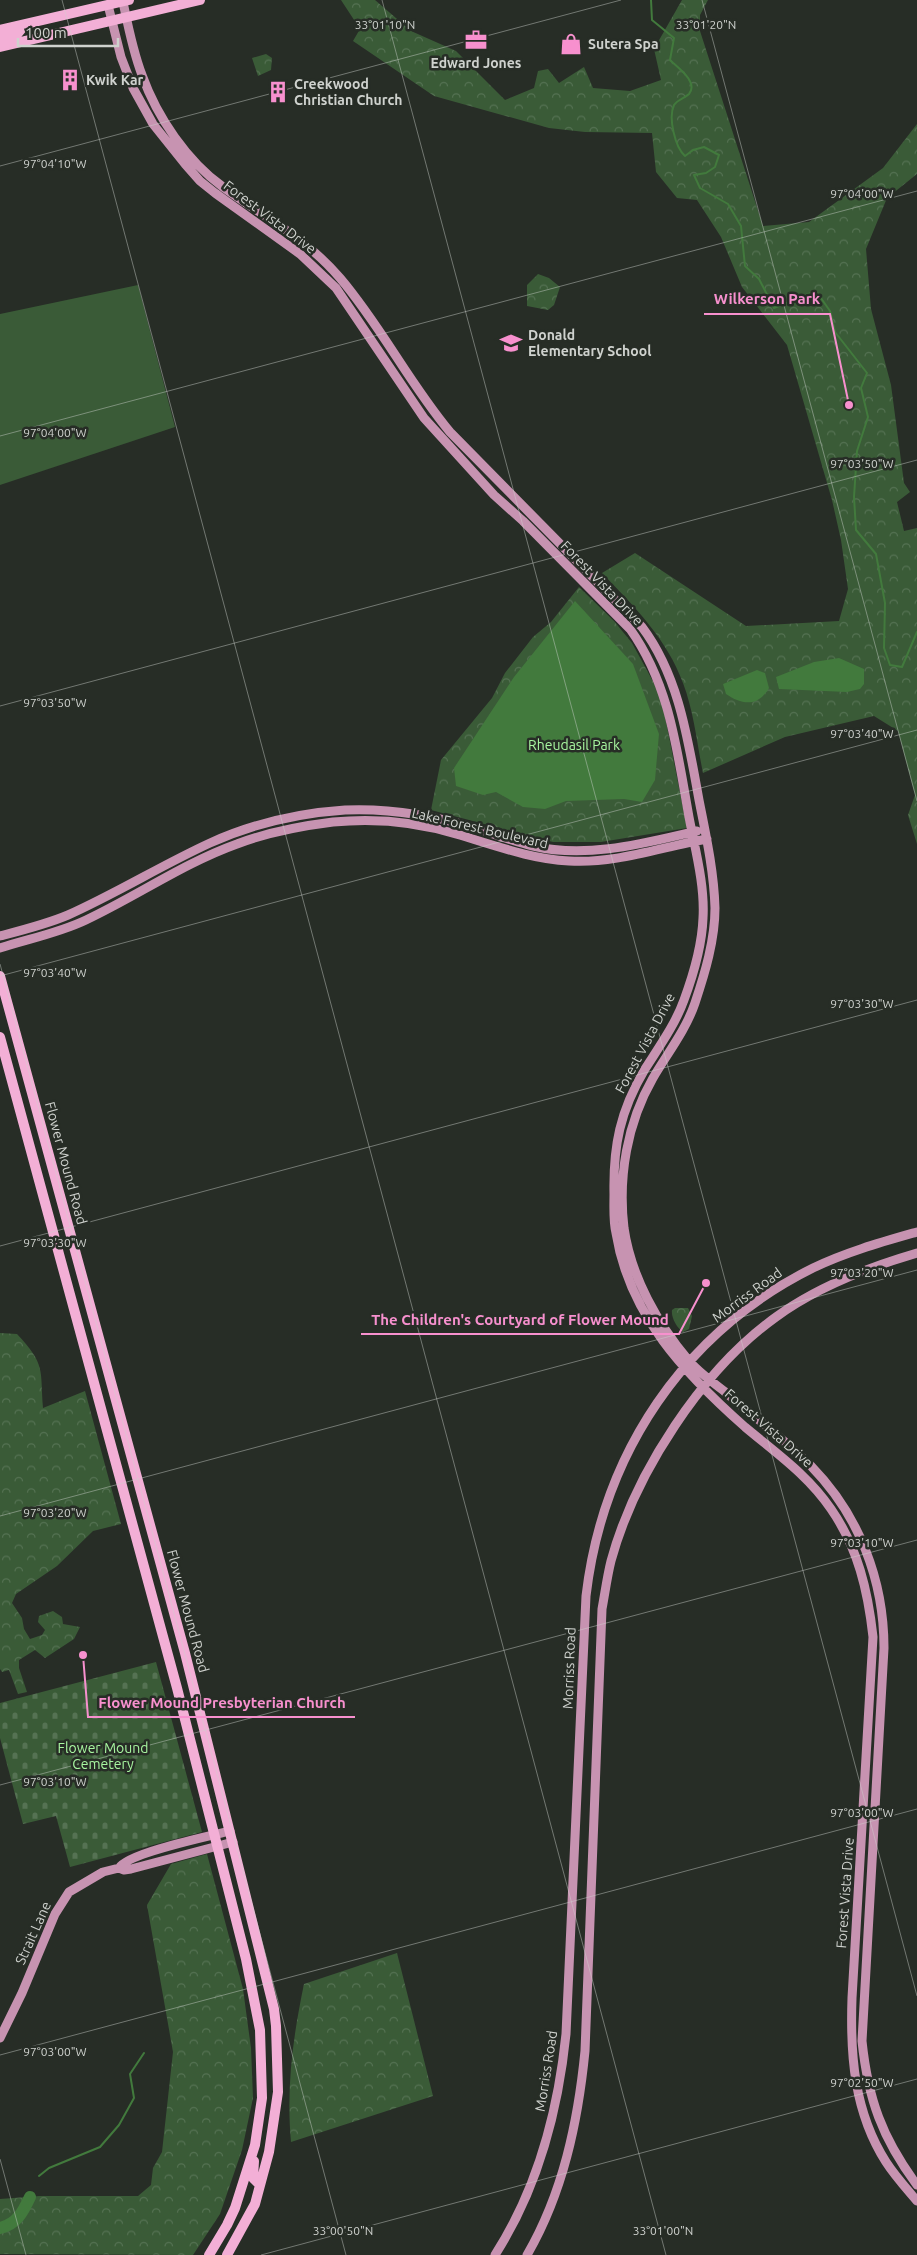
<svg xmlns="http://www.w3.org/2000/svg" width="917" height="2255" font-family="Ubuntu,sans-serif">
	<defs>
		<pattern id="forest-crowns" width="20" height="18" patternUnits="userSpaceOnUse" patternTransform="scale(1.25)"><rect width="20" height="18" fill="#3a5b37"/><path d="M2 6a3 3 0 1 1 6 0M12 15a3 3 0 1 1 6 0" fill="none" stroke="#557253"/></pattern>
		<pattern id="cemetery-stones" width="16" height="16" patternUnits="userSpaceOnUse" patternTransform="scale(1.25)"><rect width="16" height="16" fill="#3a5b37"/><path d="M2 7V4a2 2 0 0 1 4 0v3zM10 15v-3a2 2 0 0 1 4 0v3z" fill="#557253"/></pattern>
	</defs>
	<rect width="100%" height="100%" fill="#272d26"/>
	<path fill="#3a5b37" d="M 138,285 L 175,427 L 0,485 L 0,314 Z"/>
	<path fill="url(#forest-crowns)" d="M 341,0 L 375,0 L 411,31 L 456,51 L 505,100 L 534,88 L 538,71 L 548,69 L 559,83 L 584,67 L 593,88 L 630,91 L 661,80 L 654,49 L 682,0 L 708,0 L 700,15 L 700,31 L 763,226 L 809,222 L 883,168 L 917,124 L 917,174 L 887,198 L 866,249 L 871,309 L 891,385 L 904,483 L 910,492 L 897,502 L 904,531 L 917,528 L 917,844 L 908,815 L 915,795 L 898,731 L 874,716 L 785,737 L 703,773 C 697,744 694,712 683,683 C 667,639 634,606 602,573 L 635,553 L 746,626 L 839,621 L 848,589 L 841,540 L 832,500 L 787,345 L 742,287 L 721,237 L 697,200 L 677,198 L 656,172 L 652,133 L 585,132 L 549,128 L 434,96 L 353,41 L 360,29 Z
		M 266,54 L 272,58 L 271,70 L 258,76 L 252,58 Z
		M 538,274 L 549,278 L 560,287 L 554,305 L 548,310 L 527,306 L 527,285 Z
		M 579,587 L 614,621 L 632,643 L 661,696 L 687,828 L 601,842 L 553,842 L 431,810 L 441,760 L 492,698 L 505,673 L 533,637 L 551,622 Z
		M 675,1308 L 688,1308 L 692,1316 L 689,1329 L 683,1332 C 677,1328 671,1318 672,1310 Z
		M 0,1333 L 17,1334 C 46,1365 40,1369 43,1408 L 85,1391 L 121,1524 L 93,1531 L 57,1566 L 16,1594 L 12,1603 L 22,1618 L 24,1629 L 30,1639 L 42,1635 L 45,1630 L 38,1622 L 39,1616 L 53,1611 L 62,1617 L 63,1624 L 80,1627 L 74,1639 L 45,1658 L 35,1650 L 19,1660 L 19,1668 L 27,1692 L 18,1694 L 9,1670 L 2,1672 L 0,1669 Z
		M 207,1854 L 243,1989 L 251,2048 L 253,2098 L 242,2150 L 220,2214 L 193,2255 L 0,2254 L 0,2199 L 40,2196 L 138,2196 L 151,2185 L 153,2168 L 162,2152 L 173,2052 L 147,1905 L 171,1864 Z
		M 397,1953 L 433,2096 L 291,2142 C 286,2087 293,2037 304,1984 Z"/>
	<path fill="url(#cemetery-stones)" d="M 156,1662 L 202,1832 L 70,1867 L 56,1816 L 23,1824 L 0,1738 L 0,1703 Z"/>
	<path fill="#427a3d" d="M 575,601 L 633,664 L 659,734 L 655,780 L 642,802 L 624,799 L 566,801 L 545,809 L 523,807 L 496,792 L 483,795 L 456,786 L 454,768 L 514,677 Z
		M 839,658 L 864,669 L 864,684 L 860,689 L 847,692 L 779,689 L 776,677 L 814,662 Z
		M 757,670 L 765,673 L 769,688 C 758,707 742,705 726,694 L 723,684 Z"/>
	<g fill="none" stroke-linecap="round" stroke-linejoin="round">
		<path stroke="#427a3d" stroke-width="2" d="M 651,0 L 652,20 L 674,38 L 670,60 C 677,67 699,82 689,94 C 685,98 677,100 674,105 C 668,118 675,147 685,156 L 693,150 L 704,147 L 719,155 L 715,167 L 706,173 L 694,175 L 700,188 L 728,204 L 741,226 L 745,266 L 759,279 L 774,308 L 816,291 L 830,311 L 835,332 L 867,373 L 861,388 L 868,417 L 857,451 L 854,497 L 856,530 L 876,554 L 885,603 L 884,648 L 890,665 L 902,667 L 917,632
			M 39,2176 L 49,2168 L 100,2147 L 119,2125 L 134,2098 L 130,2074 L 144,2053"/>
		<path stroke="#427a3d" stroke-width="12" d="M 0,2228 C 17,2224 23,2212 30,2197"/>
		<path stroke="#c793b1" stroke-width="9" d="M 123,2 C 128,26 133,52 142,75 C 157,117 187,161 223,187 C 264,217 306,238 340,278 C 381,326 409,383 450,432 L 642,627 C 679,676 688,740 699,800 C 706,835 714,872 715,908 C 715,940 705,973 695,1003 C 686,1030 667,1054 653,1078 C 627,1123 618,1177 624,1228 C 631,1277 658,1324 689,1361 C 699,1372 712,1382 724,1391 C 753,1416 784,1439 811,1466 C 859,1515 884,1580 884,1648 L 862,2041 C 868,2099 882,2138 917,2185
			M 108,5 L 121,57 L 133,88 L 153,124 L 185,164 L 200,181 L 215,193 L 300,254 L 336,288 L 424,418 L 494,495 L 523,521 L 630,629 C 670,685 677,751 689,817 C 695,849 705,885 703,918 C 702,946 694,973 684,1000 C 675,1025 659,1047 645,1069 C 620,1111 613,1146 614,1194 C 614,1207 613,1221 616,1233 C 629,1315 685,1374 745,1427 C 776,1453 808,1475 831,1509 C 858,1548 868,1591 873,1637 L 852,1998 C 850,2055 854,2112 886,2162 C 895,2176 906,2188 917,2201
			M 0,936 C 23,930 47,924 68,915 C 117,893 162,865 210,843 C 252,824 300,813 345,810 C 390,808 436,816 479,829 C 497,835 515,842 533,846 C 587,859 645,843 697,831
			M 0,948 C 28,939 59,933 86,920 C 137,896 184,863 237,844 C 268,832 301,826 333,822 C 374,818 417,822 456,834 C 494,845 530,859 569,861 C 616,864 661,847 707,839
			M 119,1868 C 127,1853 210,1836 230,1831
			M 0,2038 L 22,1993 L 55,1914 L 69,1892 L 103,1872 L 119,1868 L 124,1870 L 131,1869 L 233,1842
			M 495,2255 C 538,2188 558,2112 566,2034 L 586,1596 C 603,1453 684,1332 813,1268 C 846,1252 882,1242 917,1232
			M 527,2255 C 563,2193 578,2122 585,2051 L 602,1609 C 605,1593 607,1577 611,1561 C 635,1473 702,1370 776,1317 C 817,1287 869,1267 917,1253"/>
		<path stroke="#f3afd6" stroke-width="10" d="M 0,30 L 129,0
			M 0,38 L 18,33 L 23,27
			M 0,47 L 200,0
			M 0,976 L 185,1653 L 274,2009 L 276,2026 L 278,2092 L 269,2152 L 255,2204 L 227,2255
			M 0,1037 L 177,1688 L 246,1959 L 260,2030 L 262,2098 L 255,2145 L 235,2208 L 227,2225 L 209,2255
			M 254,2161 L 253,2178 L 260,2185"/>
	</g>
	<path fill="none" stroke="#cfd2ce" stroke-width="1" stroke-opacity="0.45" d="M 62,0 L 666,2255M 382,0 L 917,1996M 702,0 L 917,801M 0,166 L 621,0M 0,436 L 917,191M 0,706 L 917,460M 0,964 L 346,2255M 0,976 L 917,730M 0,1246 L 917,1000M 0,1516 L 917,1270M 0,1785 L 917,1540M 0,2055 L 917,1809M 0,2159 L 26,2255M 261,2255 L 917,2079"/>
	<defs>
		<g id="office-bare" transform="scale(1.725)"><path d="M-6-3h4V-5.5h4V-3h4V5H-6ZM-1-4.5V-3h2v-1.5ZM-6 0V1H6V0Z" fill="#f790ce" stroke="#272d26" stroke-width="2.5" paint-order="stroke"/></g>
		<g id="shop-bare" transform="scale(1.725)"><path d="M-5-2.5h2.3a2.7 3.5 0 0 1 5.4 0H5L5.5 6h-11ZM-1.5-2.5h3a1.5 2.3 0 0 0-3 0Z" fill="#f790ce" stroke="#272d26" stroke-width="2.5" paint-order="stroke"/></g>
		<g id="building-bare" transform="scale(1.725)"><path d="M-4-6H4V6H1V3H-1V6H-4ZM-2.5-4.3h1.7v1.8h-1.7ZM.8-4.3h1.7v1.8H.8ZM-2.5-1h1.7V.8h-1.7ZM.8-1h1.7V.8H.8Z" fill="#f790ce" stroke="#272d26" stroke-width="2.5" paint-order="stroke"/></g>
		<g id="school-bare" transform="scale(1.725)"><path d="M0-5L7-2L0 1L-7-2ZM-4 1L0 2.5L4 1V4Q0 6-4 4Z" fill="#f790ce" stroke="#272d26" stroke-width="2.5" paint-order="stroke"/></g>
	</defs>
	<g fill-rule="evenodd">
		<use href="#office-bare" x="476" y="40"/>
		<use href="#shop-bare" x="571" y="44"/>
		<use href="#building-bare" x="70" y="80"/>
		<use href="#building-bare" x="278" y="92"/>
		<use href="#school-bare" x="511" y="343"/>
	</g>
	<g text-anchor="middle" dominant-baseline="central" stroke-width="5" stroke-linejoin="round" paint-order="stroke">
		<g font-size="14" font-weight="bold" fill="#cfd2ce" stroke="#272d26" text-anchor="start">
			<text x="588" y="44">Sutera Spa</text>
			<text x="476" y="63" text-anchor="middle">Edward Jones</text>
			<text x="86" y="80">Kwik Kar</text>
			<text x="294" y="84">Creekwood<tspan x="294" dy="16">Christian Church</tspan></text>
			<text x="528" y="335">Donald<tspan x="528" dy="16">Elementary School</tspan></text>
		</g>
		<g font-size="14" fill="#cfd2ce" stroke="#272d26">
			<text transform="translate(270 217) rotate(37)">Forest Vista Drive</text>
			<text transform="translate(602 583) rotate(46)">Forest Vista Drive</text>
			<text transform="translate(480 828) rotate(13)">Lake Forest Boulevard</text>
			<text transform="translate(645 1043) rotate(-62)">Forest Vista Drive</text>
			<text transform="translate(66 1163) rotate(75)">Flower Mound Road</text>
			<text transform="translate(747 1295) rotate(-36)">Morriss Road</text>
			<text transform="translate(769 1428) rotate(41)">Forest Vista Drive</text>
			<text transform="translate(188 1611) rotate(75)">Flower Mound Road</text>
			<text transform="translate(569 1668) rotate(-88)">Morriss Road</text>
			<text transform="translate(845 1893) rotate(-86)">Forest Vista Drive</text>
			<text transform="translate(33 1933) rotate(-66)">Strait Lane</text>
			<text transform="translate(546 2071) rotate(-81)">Morriss Road</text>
		</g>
		<g font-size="14" fill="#a8f6a0" stroke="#272d26">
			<text x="574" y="745">Rheudasil Park</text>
			<text x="103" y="1748">Flower Mound<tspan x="103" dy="16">Cemetery</tspan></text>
		</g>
	</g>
	<g font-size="12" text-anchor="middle" fill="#cfd2ce" stroke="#272d26" stroke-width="5" stroke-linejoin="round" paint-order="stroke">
		<text x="385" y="29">33°01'10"N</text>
		<text x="706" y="29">33°01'20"N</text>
		<text x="55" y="168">97°04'10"W</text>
		<text x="862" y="198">97°04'00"W</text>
		<text x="55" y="437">97°04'00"W</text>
		<text x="862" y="468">97°03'50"W</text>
		<text x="55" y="707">97°03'50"W</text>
		<text x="862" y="738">97°03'40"W</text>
		<text x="55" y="977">97°03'40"W</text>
		<text x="862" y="1008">97°03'30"W</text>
		<text x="55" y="1247">97°03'30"W</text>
		<text x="862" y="1277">97°03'20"W</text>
		<text x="55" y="1517">97°03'20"W</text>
		<text x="862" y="1547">97°03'10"W</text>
		<text x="55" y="1786">97°03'10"W</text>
		<text x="862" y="1817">97°03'00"W</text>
		<text x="55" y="2056">97°03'00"W</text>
		<text x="862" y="2087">97°02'50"W</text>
		<text x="343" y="2235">33°00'50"N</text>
		<text x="663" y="2235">33°01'00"N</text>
	</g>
	<path fill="none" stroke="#f790ce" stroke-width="2" d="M849 405L830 314H704M706 1283L679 1334H361M83 1655L88 1717H355"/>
	<g fill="#f790ce" stroke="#272d26" stroke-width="2">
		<circle cx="849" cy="405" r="5"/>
		<circle cx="706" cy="1283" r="5"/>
		<circle cx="83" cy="1655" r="5"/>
	</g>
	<g font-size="15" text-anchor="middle" font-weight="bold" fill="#f790ce" stroke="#272d26" stroke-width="5" stroke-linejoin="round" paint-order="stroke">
		<text x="767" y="304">Wilkerson Park</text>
		<text x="520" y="1325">The Children's Courtyard of Flower Mound</text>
		<text x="222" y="1708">Flower Mound Presbyterian Church</text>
	</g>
	<path d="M18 38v8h100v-8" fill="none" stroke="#cfd2ce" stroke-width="2.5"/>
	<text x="25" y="38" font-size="15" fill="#cfd2ce" stroke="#272d26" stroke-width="4" paint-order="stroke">100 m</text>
</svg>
